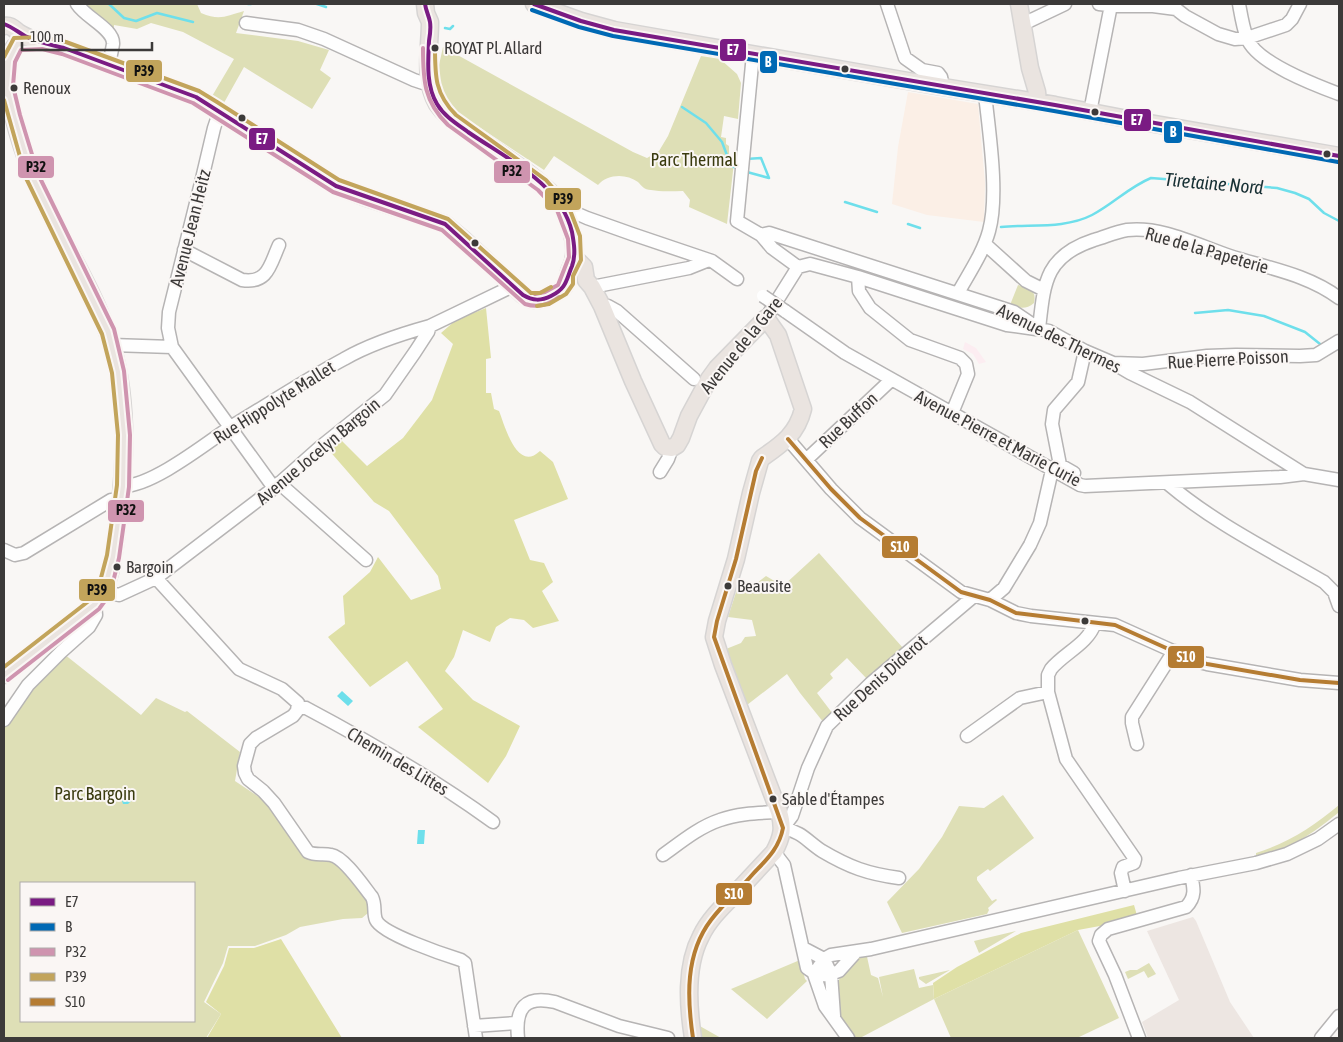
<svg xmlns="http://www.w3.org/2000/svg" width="1343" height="1042" font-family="'Asap Condensed',sans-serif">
	<rect width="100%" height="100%" fill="#f9f7f5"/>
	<path fill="#fbefe6" d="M 908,92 L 978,104 L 985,183 L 984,222 L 927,215 L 892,204 L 898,147 Z"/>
	<path fill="#fcedf1" d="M 965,342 L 976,348 L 986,362 L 979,364 L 973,354 L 963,349 Z"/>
	<path fill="#ede6e2" d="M 1193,917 L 1196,921 L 1230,1002 L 1254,1038 L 1148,1038 L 1142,1022 L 1179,1000 L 1147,931 Z"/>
	<path fill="#dedfb6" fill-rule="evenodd" d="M 73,4 L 197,4 L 201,13 C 220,21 226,16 244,11 L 236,33 L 298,41 L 329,50 L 320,70 L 331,78 L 312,109 L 244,67 L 220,110 L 208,103 L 234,59 L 183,32 L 151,23 L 137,29 L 114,25 L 113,66 L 108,35 Z
		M 443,47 L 633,152 L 647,158 L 659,151 L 668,136 L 701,56 L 720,59 L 737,74 L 741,83 L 738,119 L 724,116 L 721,137 L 726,138 L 726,144 L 729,146 L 729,157 L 734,162 L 727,224 L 689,207 L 690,200 L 683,191 C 673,191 661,192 651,190 C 644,190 642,186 638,182 C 626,173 607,174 598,185 L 554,156 L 544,170 L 449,107 L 440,99 L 435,83 Z
		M 1018,285 C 1029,288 1037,290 1034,303 C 1026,310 1019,308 1010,305 Z
		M 819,553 L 903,648 L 867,679 L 847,658 L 830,674 L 833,678 L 817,693 L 833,714 L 824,723 L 800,693 L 787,674 L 747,705 L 726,649 L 741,643 L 745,637 L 756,636 L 752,620 L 728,617 L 738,586 L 748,590 L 766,576 L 783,586 Z
		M 64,654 L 141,715 L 156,698 L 185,712 L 187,711 L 240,752 L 235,781 L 262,799 L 276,814 L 302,854 L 332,858 L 370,899 L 370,908 L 368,913 L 362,918 L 343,919 L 300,927 L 286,935 L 255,946 L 228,946 L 223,963 L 204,1002 L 221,1014 L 206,1038 L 4,1038 L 4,728 L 23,697 ZM 21,883 L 194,883 L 194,1021 L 21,1021 Z
		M 1003,795 L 1034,838 L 990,871 L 988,869 L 977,877 L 977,880 L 992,901 L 996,899 L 997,900 L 988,908 L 989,910 L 987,914 L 902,933 L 887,902 L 919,869 L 942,837 L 959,806 L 984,808 Z
		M 1339,805 L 1339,812 C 1324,825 1276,861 1256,856 L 1256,853 C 1288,843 1314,826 1339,805 Z
		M 1078,930 L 1119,1018 L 1077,1038 L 951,1038 L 934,999 L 860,1038 L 854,1038 L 839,1016 L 836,989 L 838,981 L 853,961 L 864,943 L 871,975 L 878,978 L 883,997 L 879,977 L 914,969 L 919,988 L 933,985 L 934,999 Z
		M 1016,931 L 979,953 L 974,941 Z
		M 800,960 L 805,979 L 807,981 L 767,1019 L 731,989 Z
		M 1149,963 L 1156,974 L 1148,978 L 1144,971 L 1128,979 L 1125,972 L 1130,970 L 1137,970 Z
		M 950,970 L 926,984 L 919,979 L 919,977 Z
		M 698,1025 L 721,1038 L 701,1038 Z"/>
	<path fill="#dfe0a6" d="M 486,308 L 491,358 L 486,359 L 486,393 L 491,393 L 494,409 L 499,411 C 505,426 517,473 540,451 L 553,462 L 568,499 L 514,520 L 530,560 L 544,563 L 553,582 L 542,591 L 559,621 L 533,628 L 524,620 L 510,618 L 496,627 L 490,642 L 463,630 L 454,657 L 445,671 L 473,700 L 520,726 L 506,756 L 488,783 L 418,727 L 443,709 L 407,661 L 370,687 L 328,637 L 345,624 L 343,596 L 370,572 L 378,557 L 411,600 L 441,589 L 438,576 L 389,511 L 374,502 L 327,448 L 339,438 L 367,466 L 403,438 L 432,400 L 453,344 L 441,333 L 456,320 Z
		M 1134,905 L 1138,919 L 1078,930 L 934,999 L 933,983 L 957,967 L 1021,933 Z
		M 281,939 L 342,1038 L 207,1038 L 221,1014 L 206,1002 L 224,966 L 229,948 L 254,948 Z"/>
	<path fill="#6edfeb" d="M 342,691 L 353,701 L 348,706 L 337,696 Z
		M 133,790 L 135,792 L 134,798 L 128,804 L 123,804 L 122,801 L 125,795 Z
		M 418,830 L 425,830 L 424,844 L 417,844 Z"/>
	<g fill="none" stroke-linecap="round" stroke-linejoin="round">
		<path stroke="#6edfeb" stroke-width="2.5" d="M 109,4 L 124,18 L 136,21 L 157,13 L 193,22
			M 248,4 L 251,4
			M 317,4 L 326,7
			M 445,28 L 450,29 L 453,26
			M 682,107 L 706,123 L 722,142 L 731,166 L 737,168
			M 746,159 L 761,158 L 769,178
			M 747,172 L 769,178
			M 845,202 L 877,212
			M 908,224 L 920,228
			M 1001,227 C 1030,224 1065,229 1092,215 C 1113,204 1129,187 1151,178 L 1277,188 L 1295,193 L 1309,199 L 1324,213 L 1339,221
			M 1195,313 L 1228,310 L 1264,316 L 1305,332 L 1320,344"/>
		<g stroke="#b6b4b4" stroke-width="15">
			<path id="minor" d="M 77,4 C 86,18 114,29 113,44 C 112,51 110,58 109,64
				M 887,4 L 905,58 L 922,70 L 938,73 L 941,77 L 943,86
				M 1099,4 L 1118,6 L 1153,6 L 1176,9 L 1185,16 L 1218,34 L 1235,39 L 1247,38 L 1286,25 L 1292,19 L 1300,4
				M 1239,4 C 1241,15 1243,28 1247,38 C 1256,63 1315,85 1339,94
				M 246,23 L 298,30 L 324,39 L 414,80 L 423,83 L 430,83
				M 1023,24 L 1065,4
				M 753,54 L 737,221 L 761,235 L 772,248 L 798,267
				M 220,110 L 214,128 L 201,183 L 169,312 L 168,328 L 172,347 L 274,488
				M 1090,112 L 1111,5
				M 562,207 L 587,218 L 632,234 L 712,261 L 737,279
				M 761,235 L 769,233 L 1014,312 L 1039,329 L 1049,331 L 1085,351 L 1113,363 L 1130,373 L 1190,402 L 1304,474 L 1339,480
				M 985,244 L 1026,281 L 1044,290
				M 184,250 L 242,280 C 268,284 270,265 279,245
				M 858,277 L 859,291 L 870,308 L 910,340 L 960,358 L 966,364 L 968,374 L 952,413
				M 592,287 L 689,268 L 709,260
				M 958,293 C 969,273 983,253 989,231 C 999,195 989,132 985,94
				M 602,306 L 608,306 L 617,311 L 694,379
				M 785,311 L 845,353 L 1080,485 L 1085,486 L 1280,477 L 1304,474
				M 766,318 L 798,267 L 810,264 L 858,277 L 1007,325 L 1036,329
				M 1039,329 C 1044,283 1045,256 1094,240 C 1105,237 1115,232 1127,230 C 1162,226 1197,245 1230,256 C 1267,268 1307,274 1339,298
				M 112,345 L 172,347
				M 1113,363 L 1143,364 L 1207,356 L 1236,355 L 1300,356 L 1316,355 L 1339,341
				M 788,439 L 831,489 L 860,518 L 961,592 L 990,600 L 1016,613 L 1031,616 L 1115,625 L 1195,661 L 1207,664 L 1300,680 L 1339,683
				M 806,460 L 891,380
				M 660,472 L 668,459 L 672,448
				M 1074,473 L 1060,465 L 1052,424 L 1054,410 L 1078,382 L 1085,351
				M 279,483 L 366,560
				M 1167,483 C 1214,523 1271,551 1324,582 L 1334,592 L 1339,606
				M 123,486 C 152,486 204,445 229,428 C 267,405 305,380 344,359 C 370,344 401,334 430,326
				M 4,550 L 15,555 L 24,553 L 111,500 L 121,500
				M 156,578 L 239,669 L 282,689 L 298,703 L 297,711 L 293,716 L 256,738 L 250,744 L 244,766 L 245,773 L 248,779 L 263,791 L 274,803 L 308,852 C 316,856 323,853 331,855 C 344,857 364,887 372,897 C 376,905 373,913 376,920 C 382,934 445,955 461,960 L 465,963 L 476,1038
				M 104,592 L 119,595 L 156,578 L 274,488 L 319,448 L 385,395 L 415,352 L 428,332 L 430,326 L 513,286
				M 990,600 L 1004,588 L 1030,545 L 1040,523 L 1052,470
				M 1095,623 C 1088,644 1064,653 1051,669 L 1048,675 L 1048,692 L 1066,759 L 1135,859 L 1134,863 L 1123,867 L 1121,873 L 1125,891
				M 299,707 L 306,708 C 370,742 434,779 493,822
				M 4,720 L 28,685 L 61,652 L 89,627 L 96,615 L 95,604
				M 967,736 L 1020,698 L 1048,692
				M 1137,744 L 1132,723 L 1132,717 L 1174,651
				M 774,852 L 784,865 L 807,968 C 815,974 821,977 831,974 L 824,959 L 803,948
				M 663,855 C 681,842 699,827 720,820 C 739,813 760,813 779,812
				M 899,878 C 868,874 849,867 822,851 C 807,841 802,832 783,828 L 792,816 L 808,768 L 827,726 L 871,683 L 974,596
				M 834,1016 L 831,974 L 839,971 L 856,952
				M 474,1026 L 516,1023
				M 518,1038 C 515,1008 525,995 555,1002 L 619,1026 L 668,1038
				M 848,1038 L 825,1006 L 814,974 L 824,959 L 831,955 L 871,949 L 1179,878 L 1256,863 L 1287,854 L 1318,839 L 1339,824
				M 1139,1038 L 1115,975 L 1099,941 L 1101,935 L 1108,929 L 1186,907 C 1196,897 1194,888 1191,875
				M 1321,1038 L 1339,1016"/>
		</g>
		<g stroke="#d6d4d3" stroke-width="19">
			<path id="major" d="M 534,4 L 581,21 L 614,30 L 931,85 L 1055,105 L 1138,121 L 1339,156
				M 1019,4 L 1030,68 L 1037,92 L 1038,102
				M 4,26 C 11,25 13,28 18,32 C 31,41 49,44 64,48 L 196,97 L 214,107 L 314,173 L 336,186 L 364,197 L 445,224 L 463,239 L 523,295 C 536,305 548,298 561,290 C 568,285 567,274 571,267 C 576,256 575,244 572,233 C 570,224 567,213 561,205 C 544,179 495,151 469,132 C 458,124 445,116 437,104 C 423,80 430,48 430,22 L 426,13 L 425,4
				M 4,78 C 9,90 10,103 13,115 C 18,135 25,157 33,176 C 54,230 89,279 108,334 C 129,393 126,460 118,521 C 114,548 113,583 95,604 L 4,675
				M 7,86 L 9,60 L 14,47
				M 575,258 L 584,267 L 586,280 L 592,287 L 602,306 L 633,381 L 662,444 L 665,447 L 672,448 L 677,445 L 681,438 L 689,416 L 709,379 L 717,368 L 766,318 L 778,335 L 803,409 C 797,434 782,444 762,458 L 760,461 L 751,493 L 736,559 L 717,621 L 714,637 L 723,665 L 779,812 C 784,828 782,837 774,852 C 760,867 746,882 732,897 C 720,909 708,921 701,936 C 685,966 688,1006 693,1038"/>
		</g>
		<use href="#minor" stroke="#fefefe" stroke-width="12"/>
		<use href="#major" stroke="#eae4e0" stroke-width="16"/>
		<g stroke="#b6b4b4" stroke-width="15" stroke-linecap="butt">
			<path id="minor-bridge" d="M 763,296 L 785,311"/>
		</g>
		<use href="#minor-bridge" stroke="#fefefe" stroke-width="12"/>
		<g stroke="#faf6f4" stroke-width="8">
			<path id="bus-1" d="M 534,4 L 581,21 L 614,30 L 1055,105 L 1339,156
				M 4,24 C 12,27 18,32 25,36 C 37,42 51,45 64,48 L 196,97 L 336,186 L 445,224 L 523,295 C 533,301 541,301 551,296 C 567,288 566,280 572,266 C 576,255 574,243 572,232 C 560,183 507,159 468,132 C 457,124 444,116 437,104 C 426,86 428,62 429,41 C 430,35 431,28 430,22 C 429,16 426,11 425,4"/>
		</g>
		<g stroke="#faf6f4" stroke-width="8">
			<path id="bus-2" d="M 532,10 L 579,27 L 613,36 L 1054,111 L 1338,162"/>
		</g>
		<g stroke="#faf6f4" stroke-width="8">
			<path id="bus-3" d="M 423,48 C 423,80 424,102 448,125 L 538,190 L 557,210 L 568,239 L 569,257 L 558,285 L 545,292 L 535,294
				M 8,680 L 99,609 L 110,594 L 119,558 L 129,487 L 130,435 L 124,371 L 114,329 L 38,174 L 20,115 L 13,86 L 15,62 L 21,50 L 42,49 L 62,54 L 193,103 L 333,192 L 442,230 L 525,304 C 538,308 548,305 559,297"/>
		</g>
		<g stroke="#faf6f4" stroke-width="8">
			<path id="bus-4" d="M 435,48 C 435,76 435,94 456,115 L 546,180 L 568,205 L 580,236 L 581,260 L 573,276 L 573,284 L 566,294 L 549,304 L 537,306
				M 4,57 L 14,38 L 43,37 L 66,42 L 199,91 L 217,102 L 339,180 L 448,219 L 531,293 L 540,293 L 551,287
				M 4,100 L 26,178 L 102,334 L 112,373 L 118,435 L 117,485 L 107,555 L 98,589 L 90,600 L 4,667"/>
		</g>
		<g stroke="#faf6f4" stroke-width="8">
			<path id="bus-5" d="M 788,439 L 831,489 L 860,518 L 961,592 L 990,600 L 1016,613 L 1115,625 L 1195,661 L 1207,664 L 1300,680 L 1339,683
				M 693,1038 C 687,998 685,954 711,920 C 723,904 739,890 752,875 C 766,860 779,849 783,828 L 714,637 L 717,621 L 736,559 L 756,471 L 762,458"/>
		</g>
		<use href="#bus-1" stroke="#7a1b83" stroke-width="4"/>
		<use href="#bus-2" stroke="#0069b4" stroke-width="4"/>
		<use href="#bus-3" stroke="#cf94af" stroke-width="4"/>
		<use href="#bus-4" stroke="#c2a45b" stroke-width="4"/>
		<use href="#bus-5" stroke="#b57c32" stroke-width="4"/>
	</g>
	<g fill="#3c3a39" stroke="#faf6f4" stroke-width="2">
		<circle cx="435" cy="48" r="4.5"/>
		<circle cx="845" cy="69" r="4.5"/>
		<circle cx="14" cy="88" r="4.5"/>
		<circle cx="1095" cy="112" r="4.5"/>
		<circle cx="242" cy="118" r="4.5"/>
		<circle cx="1327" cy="154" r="4.5"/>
		<circle cx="475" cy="243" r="4.5"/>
		<circle cx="117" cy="567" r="4.5"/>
		<circle cx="728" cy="586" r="4.5"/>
		<circle cx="1085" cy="621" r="4.5"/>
		<circle cx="773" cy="799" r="4.5"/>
	</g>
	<g text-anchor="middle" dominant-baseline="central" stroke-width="4" stroke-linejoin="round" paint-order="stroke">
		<g font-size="17" fill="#3c3a39" stroke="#faf6f4" text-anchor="start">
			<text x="444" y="48">ROYAT Pl. Allard</text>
			<text x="23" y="88">Renoux</text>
			<text x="126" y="567">Bargoin</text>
			<text x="737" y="586">Beausite</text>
			<text x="782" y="799">Sable d'Étampes</text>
		</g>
		<g font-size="18" fill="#3a3b0f" stroke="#faf6f4">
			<text x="694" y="159">Parc Thermal</text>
			<text x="95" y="793">Parc Bargoin</text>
		</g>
		<g font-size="18" fill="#3c3a39" stroke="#faf6f4">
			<text transform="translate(190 228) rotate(-76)">Avenue Jean Heitz</text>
			<text transform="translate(1207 250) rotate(16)">Rue de la Papeterie</text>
			<text transform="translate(1059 338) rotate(26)">Avenue des Thermes</text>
			<text transform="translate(741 345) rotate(-51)">Avenue de la Gare</text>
			<text transform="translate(1228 359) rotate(-3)">Rue Pierre Poisson</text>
			<text transform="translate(274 402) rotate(-32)">Rue Hippolyte Mallet</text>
			<text transform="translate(848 420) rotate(-43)">Rue Buffon</text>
			<text transform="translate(998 438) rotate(28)">Avenue Pierre et Marie Curie</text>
			<text transform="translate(318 451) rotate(-40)">Avenue Jocelyn Bargoin</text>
			<text transform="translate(880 678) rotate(-42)">Rue Denis Diderot</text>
			<text transform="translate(398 761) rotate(31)">Chemin des Littes</text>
		</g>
		<g font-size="19" font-style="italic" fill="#173034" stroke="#faf6f4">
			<text transform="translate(1214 183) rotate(5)">Tiretaine Nord</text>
		</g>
	</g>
	<g stroke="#faf6f4" stroke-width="2">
		<rect x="719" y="38" width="28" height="24" rx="5" fill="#7a1b83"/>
		<rect x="759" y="50" width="19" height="24" rx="5" fill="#0069b4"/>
		<rect x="125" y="59" width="38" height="24" rx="5" fill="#c2a45b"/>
		<rect x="1123" y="108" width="29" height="24" rx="5" fill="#7a1b83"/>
		<rect x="1163" y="120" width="20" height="24" rx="5" fill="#0069b4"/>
		<rect x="248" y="127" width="28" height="24" rx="5" fill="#7a1b83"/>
		<rect x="17" y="155" width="38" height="24" rx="5" fill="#cf94af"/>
		<rect x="493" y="160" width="38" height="24" rx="5" fill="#cf94af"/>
		<rect x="544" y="187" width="38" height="24" rx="5" fill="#c2a45b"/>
		<rect x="107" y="499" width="38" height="24" rx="5" fill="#cf94af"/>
		<rect x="881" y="535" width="38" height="24" rx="5" fill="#b57c32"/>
		<rect x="78" y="578" width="38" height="24" rx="5" fill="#c2a45b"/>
		<rect x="1167" y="645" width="38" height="24" rx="5" fill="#b57c32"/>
		<rect x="715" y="882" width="38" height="24" rx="5" fill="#b57c32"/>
	</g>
	<g font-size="14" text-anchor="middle" font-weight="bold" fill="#fff">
		<text x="733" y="55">E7</text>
		<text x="768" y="67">B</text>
		<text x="1137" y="125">E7</text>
		<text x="1173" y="137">B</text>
		<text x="262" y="144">E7</text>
		<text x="900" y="552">S10</text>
		<text x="1186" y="662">S10</text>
		<text x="734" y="899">S10</text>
	</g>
	<g font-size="14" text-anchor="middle" font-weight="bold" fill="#111">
		<text x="144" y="76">P39</text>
		<text x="36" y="172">P32</text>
		<text x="512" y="176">P32</text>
		<text x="563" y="204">P39</text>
		<text x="126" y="515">P32</text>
		<text x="97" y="595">P39</text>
	</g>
	<rect width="1343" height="1042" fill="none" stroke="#3c3a39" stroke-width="10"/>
	<rect x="20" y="882" width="175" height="140" fill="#faf6f4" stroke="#aeaba9"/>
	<rect x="30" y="898" width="25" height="8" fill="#7a1b83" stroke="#aeaba9"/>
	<text x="65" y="907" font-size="15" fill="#3c3a39">E7</text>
	<rect x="30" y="923" width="25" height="8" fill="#0069b4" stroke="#aeaba9"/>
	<text x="65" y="932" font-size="15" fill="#3c3a39">B</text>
	<rect x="30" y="948" width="25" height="8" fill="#cf94af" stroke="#aeaba9"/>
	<text x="65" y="957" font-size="15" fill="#3c3a39">P32</text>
	<rect x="30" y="973" width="25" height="8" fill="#c2a45b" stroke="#aeaba9"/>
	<text x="65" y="982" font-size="15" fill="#3c3a39">P39</text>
	<rect x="30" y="998" width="25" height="8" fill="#b57c32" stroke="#aeaba9"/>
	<text x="65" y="1007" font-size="15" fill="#3c3a39">S10</text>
	<path d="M22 42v8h130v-8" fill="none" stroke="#3c3a39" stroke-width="2.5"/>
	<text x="30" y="42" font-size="15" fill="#3c3a39" stroke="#faf6f4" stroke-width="4" paint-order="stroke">100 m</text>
</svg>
